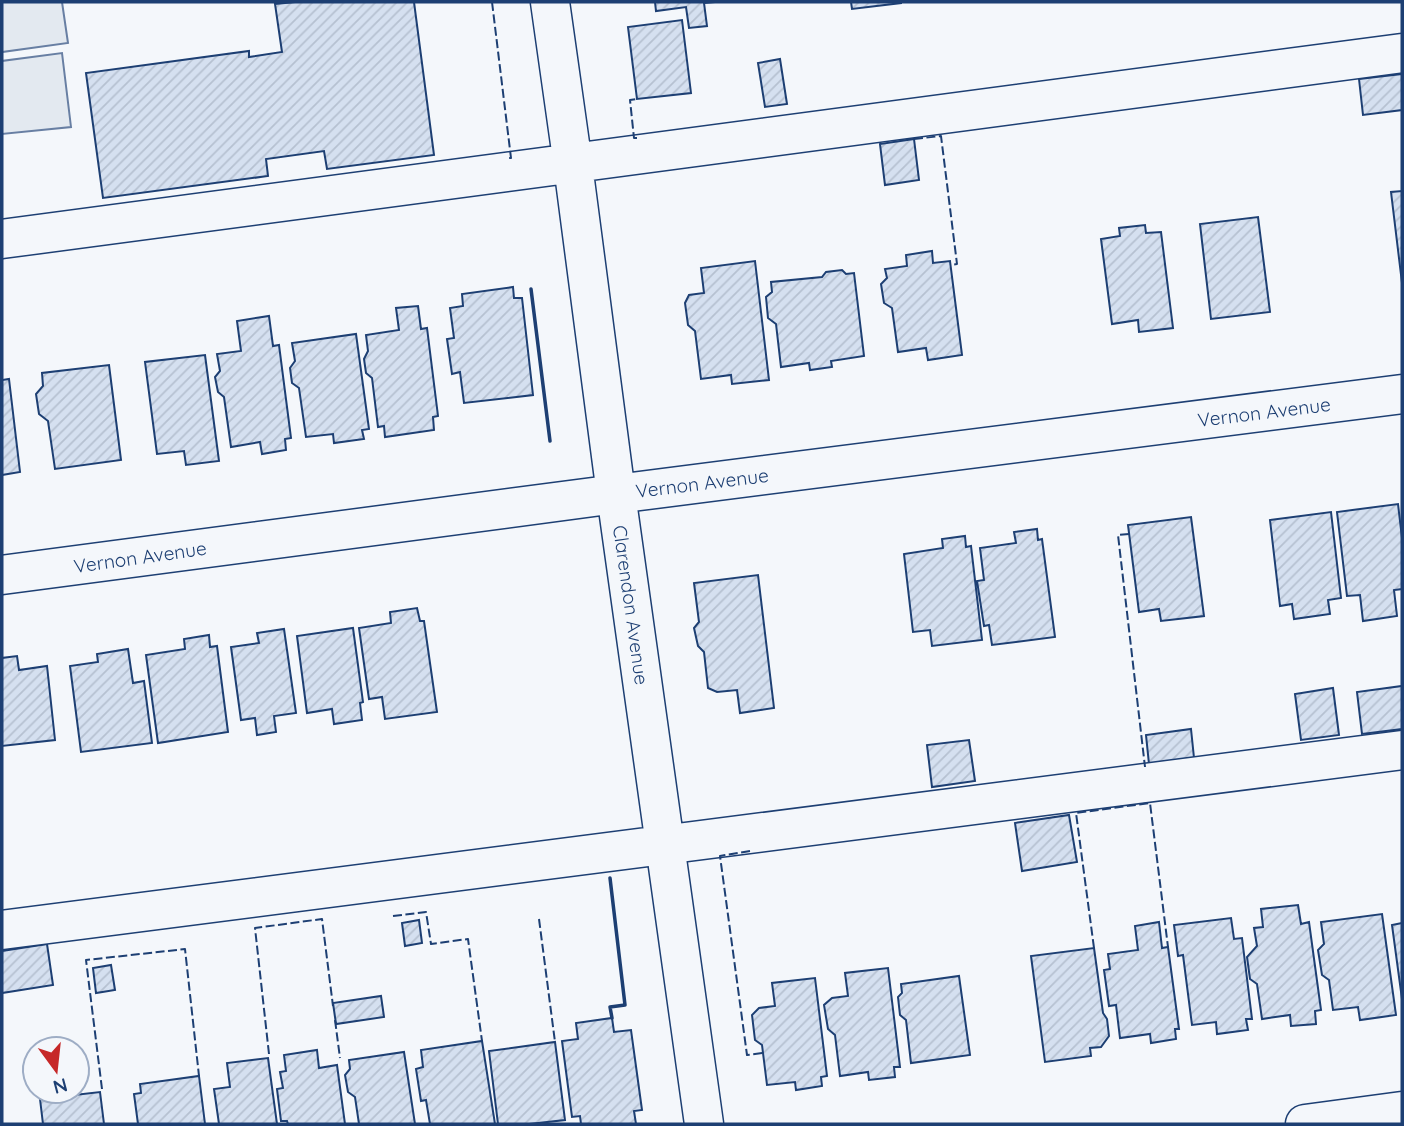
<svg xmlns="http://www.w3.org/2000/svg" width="1404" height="1126" font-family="Quicksand,sans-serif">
	<defs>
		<pattern id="building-hatch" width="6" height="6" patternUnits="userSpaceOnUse" patternTransform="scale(1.75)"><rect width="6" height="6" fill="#d5e0f0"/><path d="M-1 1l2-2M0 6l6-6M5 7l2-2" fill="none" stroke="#b6c1d1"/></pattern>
	</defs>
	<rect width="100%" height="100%" fill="#f4f7fb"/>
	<path fill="#e3e9f0" stroke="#687fa3" stroke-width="2" d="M 2,2 L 62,2 L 68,43 L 2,52 Z
		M 62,53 L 71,127 L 2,134 L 2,61 Z"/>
	<path fill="url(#building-hatch)" stroke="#1d3f73" stroke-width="2" d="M 295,2 L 414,2 L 434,155 L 327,169 L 324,151 L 266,159 L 268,176 L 103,198 L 86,73 L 249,51 L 249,57 L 282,52 L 275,4 Z
		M 655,2 L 715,2 L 704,3 L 707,26 L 689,28 L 686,7 L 656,11 Z
		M 851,2 L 901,2 L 901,3 L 852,9 Z
		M 682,20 L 691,93 L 637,99 L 628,27 Z
		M 780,59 L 787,104 L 765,107 L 758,63 Z
		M 1402,74 L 1402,110 L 1363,115 L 1359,79 Z
		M 914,139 L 919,180 L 885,185 L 880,144 Z
		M 1402,191 L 1402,283 L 1391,192 Z
		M 1258,217 L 1270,312 L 1211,319 L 1200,224 Z
		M 1145,225 L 1146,233 L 1161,232 L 1173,328 L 1139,332 L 1138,320 L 1112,324 L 1101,239 L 1120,236 L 1119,228 Z
		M 932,251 L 933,263 L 950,261 L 962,355 L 928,360 L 926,348 L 898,352 L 892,308 L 884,303 L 881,284 L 887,278 L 885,269 L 907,266 L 906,255 Z
		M 755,261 L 769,380 L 732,384 L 731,375 L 701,379 L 695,331 L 688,325 L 685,303 L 689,295 L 704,293 L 701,268 Z
		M 842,270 L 846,274 L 854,273 L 864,356 L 831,361 L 832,367 L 810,370 L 809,363 L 781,367 L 776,324 L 768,318 L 766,297 L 772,292 L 771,282 L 822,277 L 826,272 Z
		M 513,287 L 514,298 L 522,298 L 533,395 L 464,403 L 460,372 L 452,374 L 447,339 L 454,338 L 450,308 L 463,306 L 462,294 Z
		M 418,306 L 421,329 L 427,328 L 438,416 L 433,417 L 434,430 L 385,437 L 384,426 L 378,427 L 372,378 L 366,373 L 364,359 L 368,351 L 366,335 L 399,330 L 396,308 Z
		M 269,316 L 273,346 L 279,345 L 291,438 L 285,439 L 286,450 L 262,454 L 260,442 L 231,447 L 224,397 L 218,392 L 215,377 L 220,371 L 217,354 L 241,351 L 237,321 Z
		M 356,334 L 369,429 L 362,430 L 364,439 L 334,443 L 333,434 L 306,437 L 299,388 L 292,383 L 290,368 L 295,361 L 292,343 Z
		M 205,355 L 219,461 L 186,465 L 184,451 L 157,454 L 145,362 Z
		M 109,365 L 121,460 L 55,469 L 48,421 L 39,414 L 36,394 L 43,386 L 42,373 Z
		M 9,379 L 20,472 L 2,475 L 2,380 Z
		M 1398,504 L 1402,538 L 1402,589 L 1394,590 L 1397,616 L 1363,621 L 1360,595 L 1347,596 L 1337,512 Z
		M 1331,512 L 1341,598 L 1328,600 L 1330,614 L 1294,619 L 1292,604 L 1280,606 L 1270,520 Z
		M 1191,517 L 1204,616 L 1161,621 L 1159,609 L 1139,612 L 1128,525 Z
		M 1037,529 L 1038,540 L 1042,539 L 1055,637 L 992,645 L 989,625 L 984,626 L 977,581 L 984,580 L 980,548 L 1016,543 L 1014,532 Z
		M 965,536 L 966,547 L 971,546 L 982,640 L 932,646 L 930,630 L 913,632 L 904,554 L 943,548 L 942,539 Z
		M 758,575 L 774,708 L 740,713 L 737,690 L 717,692 L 708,688 L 704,652 L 698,646 L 694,628 L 699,622 L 694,583 Z
		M 417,608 L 420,621 L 424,621 L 437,712 L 385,719 L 382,697 L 369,699 L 359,628 L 391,623 L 390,612 Z
		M 353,628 L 363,702 L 360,703 L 362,720 L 334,724 L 332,709 L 307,713 L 297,636 Z
		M 284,629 L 296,713 L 274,716 L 276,732 L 257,735 L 255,718 L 241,720 L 231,647 L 259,643 L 257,633 Z
		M 209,635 L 210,647 L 217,646 L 228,732 L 158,743 L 146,655 L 185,649 L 184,639 Z
		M 128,649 L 133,683 L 144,681 L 152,743 L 81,752 L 70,666 L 98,662 L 97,654 Z
		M 17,656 L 19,670 L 47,666 L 55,740 L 2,746 L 2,658 Z
		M 1402,686 L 1402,729 L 1362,734 L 1357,692 Z
		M 1333,688 L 1339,735 L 1301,740 L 1295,694 Z
		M 1191,729 L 1194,758 L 1149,764 L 1146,735 Z
		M 969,740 L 975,781 L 932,787 L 927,745 Z
		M 1069,815 L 1077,862 L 1022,871 L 1015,823 Z
		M 1298,905 L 1301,924 L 1309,922 L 1321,1010 L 1315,1011 L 1316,1024 L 1291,1026 L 1290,1015 L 1262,1019 L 1257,984 L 1250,979 L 1247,957 L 1257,946 L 1254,928 L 1263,927 L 1261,909 Z
		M 1382,914 L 1396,1015 L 1360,1020 L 1358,1007 L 1333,1010 L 1329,980 L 1322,975 L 1318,950 L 1324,944 L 1321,922 Z
		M 1231,918 L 1234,939 L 1242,938 L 1252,1019 L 1246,1019 L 1248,1030 L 1217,1034 L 1216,1022 L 1192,1025 L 1183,955 L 1178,956 L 1174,925 Z
		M 419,920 L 422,943 L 405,946 L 402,923 Z
		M 1159,922 L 1162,948 L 1168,947 L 1179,1029 L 1175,1029 L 1176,1039 L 1151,1043 L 1150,1034 L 1120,1038 L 1116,1005 L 1109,1006 L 1104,970 L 1110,969 L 1108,954 L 1138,950 L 1135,926 Z
		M 1402,923 L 1402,999 L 1392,925 Z
		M 47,944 L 53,985 L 2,993 L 2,951 Z
		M 1094,948 L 1103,1013 L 1107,1019 L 1109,1036 L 1101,1047 L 1090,1048 L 1091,1056 L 1045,1062 L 1031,956 Z
		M 111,965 L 115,990 L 96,993 L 93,968 Z
		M 888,968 L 900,1067 L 894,1067 L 895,1077 L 869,1080 L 868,1072 L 840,1076 L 835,1035 L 828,1029 L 824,1005 L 832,998 L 848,996 L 845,973 Z
		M 959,976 L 970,1055 L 911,1063 L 906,1020 L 900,1015 L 898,997 L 902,993 L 901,984 Z
		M 815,978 L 827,1076 L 821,1077 L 822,1086 L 796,1090 L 795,1082 L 767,1085 L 762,1045 L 755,1040 L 752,1015 L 759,1008 L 775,1006 L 772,983 Z
		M 381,996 L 384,1017 L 336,1024 L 333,1003 Z
		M 612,1018 L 614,1032 L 631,1030 L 642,1110 L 634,1111 L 636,1124 L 581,1124 L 580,1116 L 572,1117 L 562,1041 L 578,1039 L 576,1023 Z
		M 482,1041 L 495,1124 L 430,1124 L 426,1100 L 421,1101 L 416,1069 L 423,1067 L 421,1050 Z
		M 555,1042 L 565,1120 L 529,1124 L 498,1124 L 489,1051 Z
		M 317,1050 L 319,1068 L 337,1065 L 345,1124 L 288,1124 L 287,1121 L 281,1121 L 277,1089 L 283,1088 L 280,1072 L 286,1071 L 284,1055 Z
		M 404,1052 L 415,1124 L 359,1124 L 355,1097 L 348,1092 L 345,1075 L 350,1069 L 349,1060 Z
		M 268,1058 L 277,1124 L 219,1124 L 214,1089 L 230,1087 L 227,1063 Z
		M 199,1076 L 205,1124 L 138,1124 L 134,1094 L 141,1093 L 140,1084 Z
		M 100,1092 L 104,1124 L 43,1124 L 40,1099 Z"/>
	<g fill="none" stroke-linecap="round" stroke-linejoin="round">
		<g stroke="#1d3f73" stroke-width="41">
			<path id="minor" d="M 550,2 L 573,165 L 616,494 L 704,1124
				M 2,239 L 1402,53
				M 2,575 L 616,494 L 1402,394
				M 2,930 L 1402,750
				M 1305,1124 L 1402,1111"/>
		</g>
		<use href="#minor" stroke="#f4f7fb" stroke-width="38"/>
		<path stroke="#1d3f73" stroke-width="2" stroke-dasharray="9 3.5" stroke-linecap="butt" d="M 492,2 L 511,158 L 509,158
			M 637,138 L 634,138 L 630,100 L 637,99
			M 914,139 L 941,136 L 957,264 L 950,265
			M 1129,534 L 1118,535 L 1145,767
			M 750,851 L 720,856 L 747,1055 L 763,1053
			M 393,916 L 426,912 L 431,944 L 468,939 L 482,1041
			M 539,919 L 555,1042
			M 1094,948 L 1076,813 L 1150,803 L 1168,947
			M 335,1020 L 340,1058
			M 269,1054 L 255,928 L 322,919 L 333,1006
			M 102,1089 L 86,960 L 185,949 L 199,1076"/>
		<path stroke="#1d3f73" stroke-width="3.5" d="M 531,289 L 550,441
			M 610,878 L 625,1005 L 610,1007 L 612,1018"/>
	</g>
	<g text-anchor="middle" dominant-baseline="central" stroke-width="5" stroke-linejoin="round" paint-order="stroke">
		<g font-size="19" fill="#1d3f73" stroke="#f4f7fb">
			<text transform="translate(1264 412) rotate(-7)">Vernon Avenue</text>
			<text transform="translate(702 483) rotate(-7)">Vernon Avenue</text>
			<text transform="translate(140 557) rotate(-8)">Vernon Avenue</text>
			<text transform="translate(631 605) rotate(82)">Clarendon Avenue</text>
		</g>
	</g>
	<rect width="1404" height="1126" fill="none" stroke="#1d3f73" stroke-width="7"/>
	<g transform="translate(56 1070) rotate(165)"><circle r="33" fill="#f4f7fb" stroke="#9eadc5" stroke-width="2"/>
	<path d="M0-5L12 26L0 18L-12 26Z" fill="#c62828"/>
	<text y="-10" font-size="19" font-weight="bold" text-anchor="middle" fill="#1d3f73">N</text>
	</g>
</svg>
